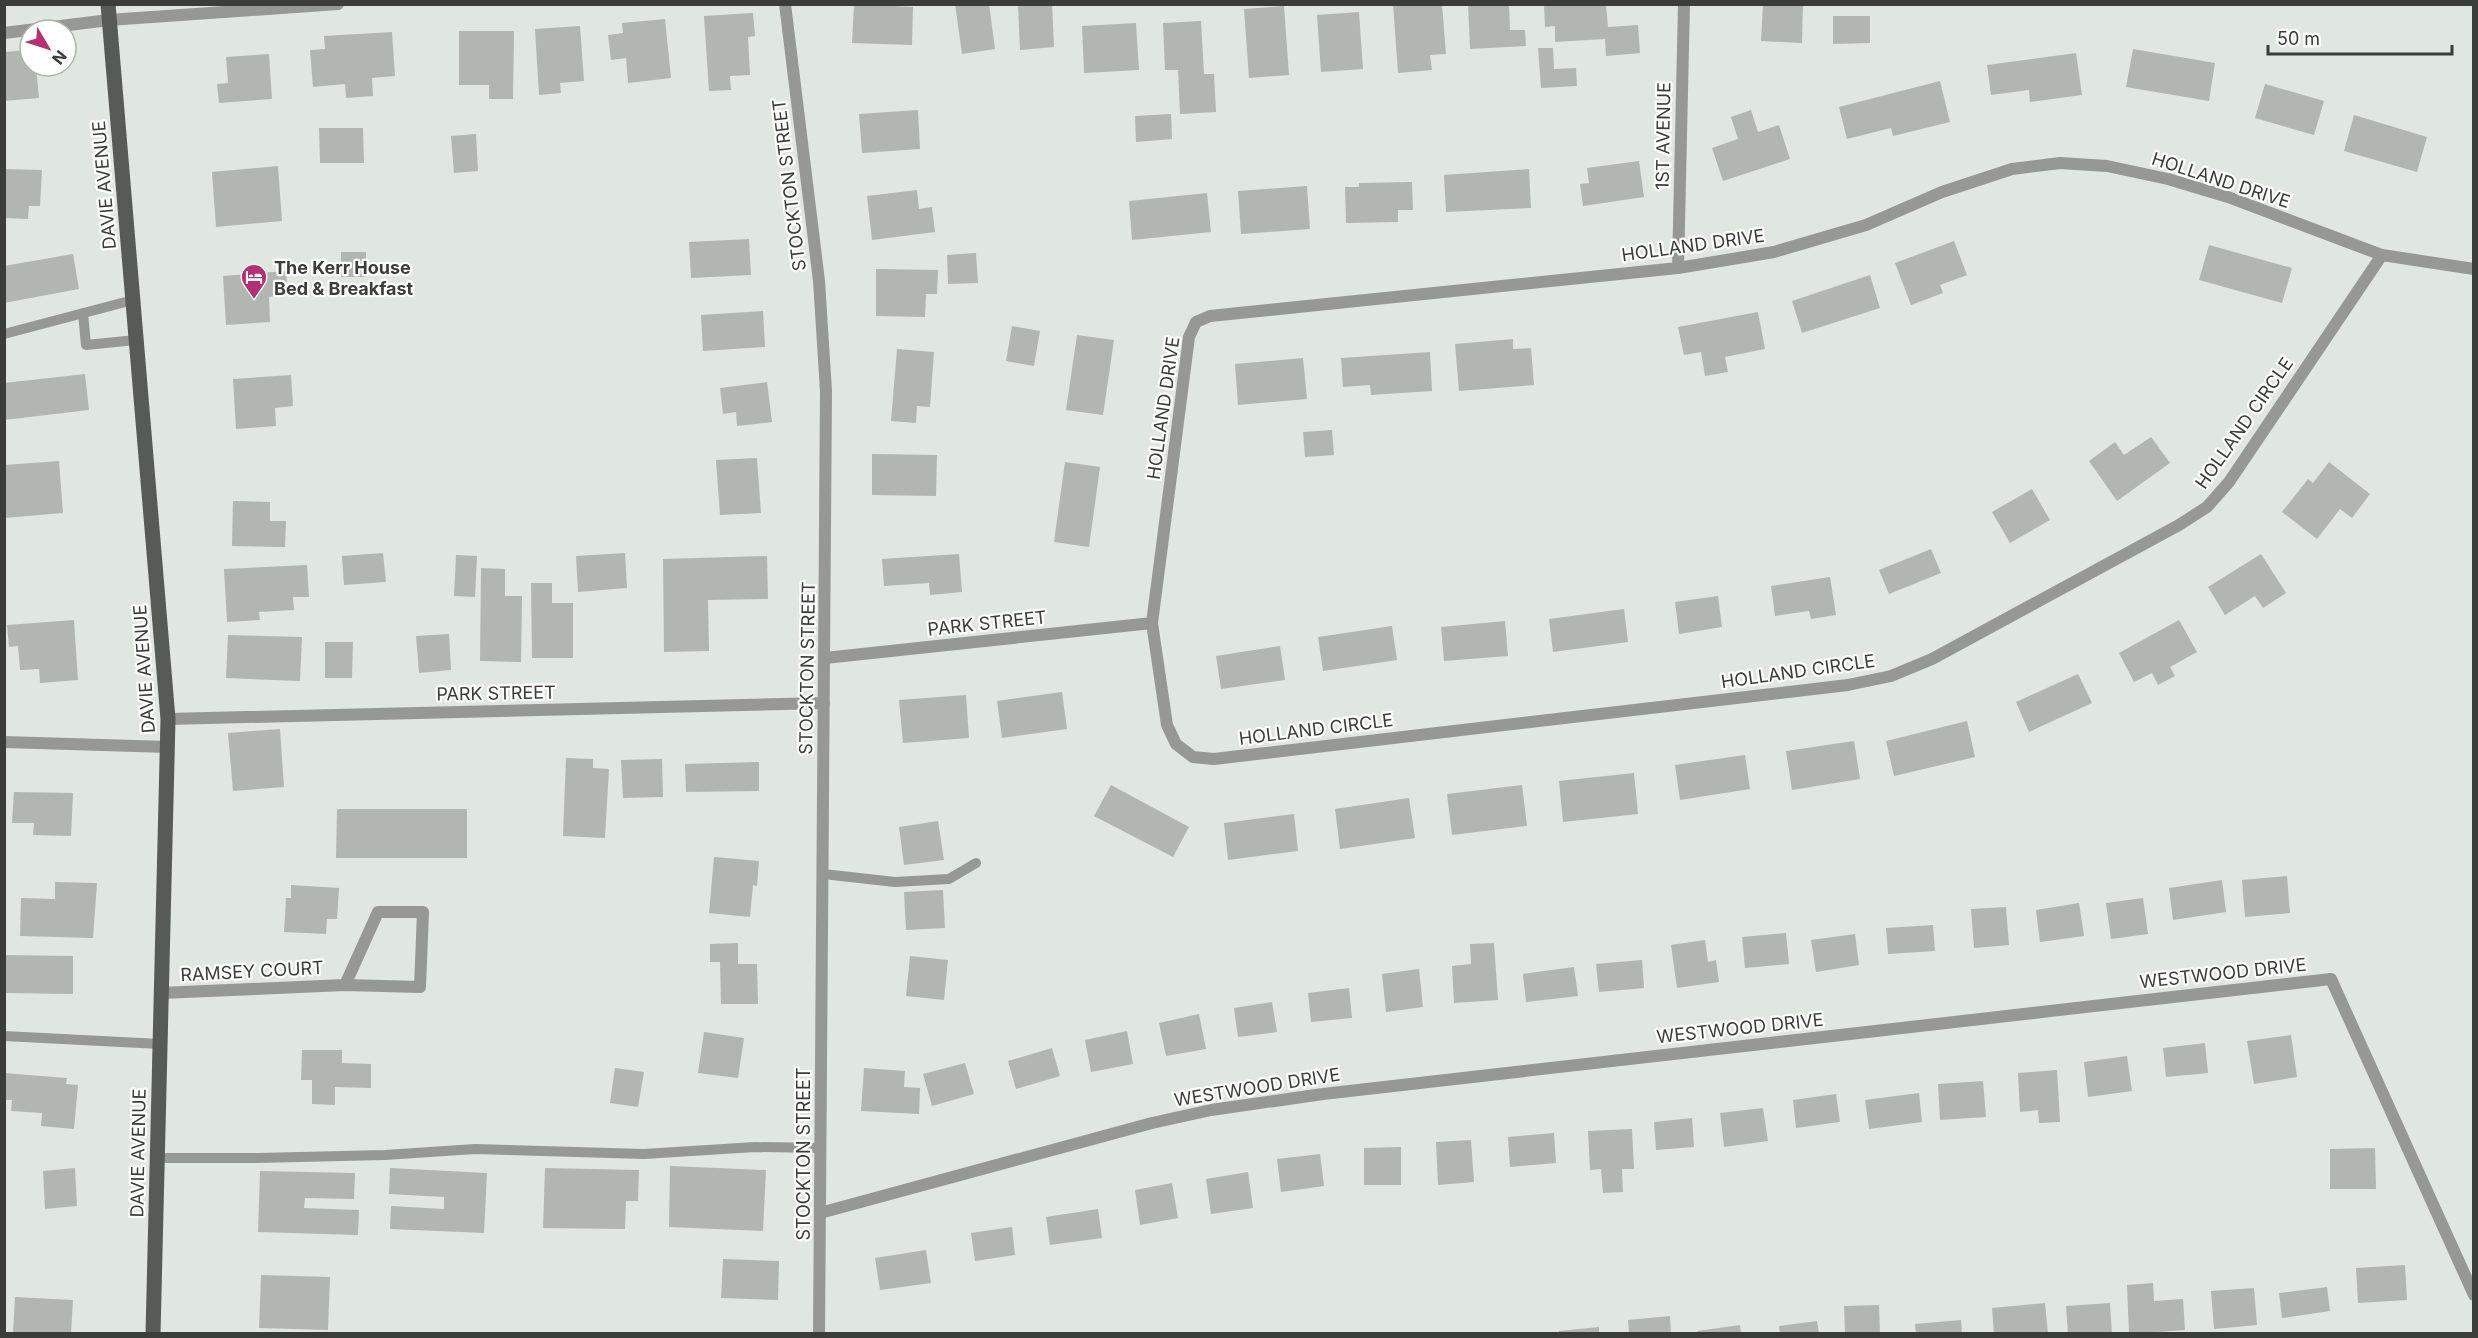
<svg xmlns="http://www.w3.org/2000/svg" width="2478" height="1338" font-family="Inter,sans-serif">
	<rect width="100%" height="100%" fill="#e0e6e0"/>
	<path fill="#b1b6b1" d="M 854,4 L 913,7 L 912,45 L 852,43 Z
		M 955,4 L 989,4 L 995,49 L 962,54 Z
		M 1018,4 L 1052,4 L 1054,47 L 1020,50 Z
		M 1393,4 L 1442,4 L 1446,54 L 1430,55 L 1432,70 L 1398,73 Z
		M 1468,4 L 1509,4 L 1510,30 L 1525,30 L 1526,46 L 1470,49 Z
		M 1544,4 L 1606,4 L 1608,27 L 1638,25 L 1640,53 L 1606,56 L 1605,39 L 1555,42 L 1555,26 L 1545,27 Z
		M 1763,4 L 1803,4 L 1802,43 L 1761,41 Z
		M 1284,6 L 1289,75 L 1249,78 L 1244,9 Z
		M 1359,12 L 1363,69 L 1321,72 L 1317,15 Z
		M 753,13 L 755,36 L 748,37 L 750,75 L 730,76 L 731,90 L 709,91 L 704,16 Z
		M 1833,16 L 1870,16 L 1870,43 L 1833,44 Z
		M 665,19 L 671,78 L 628,83 L 626,58 L 611,60 L 608,35 L 623,33 L 622,23 Z
		M 1201,21 L 1204,74 L 1214,74 L 1216,112 L 1180,114 L 1178,70 L 1165,70 L 1163,23 Z
		M 1136,23 L 1139,70 L 1084,73 L 1082,26 Z
		M 580,26 L 584,81 L 560,83 L 561,93 L 539,95 L 535,29 Z
		M 459,31 L 514,31 L 513,99 L 489,99 L 489,85 L 459,85 Z
		M 392,32 L 395,76 L 372,78 L 373,96 L 346,98 L 345,84 L 313,87 L 310,50 L 325,49 L 324,36 Z
		M 1538,48 L 1553,48 L 1554,69 L 1576,68 L 1577,86 L 1541,88 Z
		M 2133,49 L 2215,63 L 2209,101 L 2126,87 Z
		M 30,50 L 30,66 L 36,66 L 39,98 L 4,101 L 4,52 Z
		M 2076,53 L 2082,95 L 2030,102 L 2029,90 L 1991,95 L 1987,65 Z
		M 269,54 L 272,99 L 219,103 L 217,84 L 228,83 L 226,57 Z
		M 1940,81 L 1950,122 L 1893,136 L 1891,128 L 1847,139 L 1839,107 Z
		M 2265,84 L 2324,101 L 2314,135 L 2255,118 Z
		M 918,110 L 920,149 L 862,153 L 859,114 Z
		M 1751,110 L 1758,132 L 1779,125 L 1790,159 L 1723,181 L 1712,148 L 1738,139 L 1731,117 Z
		M 1171,114 L 1172,139 L 1136,142 L 1135,116 Z
		M 2354,115 L 2427,137 L 2417,172 L 2344,151 Z
		M 319,128 L 363,128 L 364,163 L 320,163 Z
		M 476,134 L 478,171 L 454,173 L 451,136 Z
		M 1639,161 L 1644,197 L 1583,206 L 1580,184 L 1589,183 L 1587,168 Z
		M 278,166 L 282,221 L 216,227 L 212,172 Z
		M 4,169 L 42,170 L 40,206 L 29,206 L 28,219 L 4,218 Z
		M 1529,169 L 1531,208 L 1446,212 L 1444,175 Z
		M 1412,182 L 1413,210 L 1398,210 L 1398,222 L 1346,223 L 1345,187 L 1359,187 L 1359,183 Z
		M 1307,186 L 1310,229 L 1241,234 L 1238,191 Z
		M 917,190 L 919,209 L 932,207 L 935,232 L 872,240 L 867,196 Z
		M 1207,193 L 1211,232 L 1132,240 L 1129,201 Z
		M 749,239 L 751,275 L 691,278 L 689,242 Z
		M 1954,241 L 1967,275 L 1940,285 L 1943,293 L 1911,305 L 1895,263 Z
		M 2209,245 L 2292,268 L 2282,303 L 2199,280 Z
		M 341,252 L 366,252 L 366,277 L 341,277 Z
		M 976,253 L 978,283 L 948,284 L 947,255 Z
		M 73,254 L 79,289 L 4,303 L 4,266 Z
		M 876,269 L 938,270 L 937,294 L 926,294 L 925,317 L 876,316 Z
		M 286,271 L 288,295 L 269,297 L 270,322 L 226,325 L 223,276 Z
		M 1870,275 L 1880,308 L 1802,333 L 1792,301 Z
		M 763,311 L 765,347 L 703,351 L 701,315 Z
		M 1758,312 L 1765,349 L 1725,357 L 1728,372 L 1705,376 L 1701,352 L 1684,355 L 1678,327 Z
		M 1012,326 L 1040,331 L 1034,366 L 1006,361 Z
		M 1077,335 L 1114,340 L 1103,415 L 1066,410 Z
		M 1513,339 L 1513,349 L 1531,348 L 1534,385 L 1459,391 L 1455,344 Z
		M 897,349 L 934,352 L 930,407 L 917,406 L 916,423 L 891,421 Z
		M 1430,352 L 1432,391 L 1371,395 L 1370,385 L 1343,387 L 1341,358 Z
		M 1303,358 L 1307,399 L 1238,405 L 1235,364 Z
		M 85,374 L 89,410 L 4,420 L 4,383 Z
		M 291,375 L 293,406 L 275,408 L 276,426 L 236,429 L 233,379 Z
		M 767,382 L 772,422 L 737,426 L 736,412 L 723,414 L 720,388 Z
		M 1332,430 L 1334,455 L 1305,457 L 1303,432 Z
		M 2151,437 L 2170,463 L 2117,501 L 2089,461 L 2115,442 L 2124,455 Z
		M 872,454 L 937,455 L 936,496 L 872,495 Z
		M 757,458 L 761,513 L 720,515 L 716,460 Z
		M 59,461 L 63,513 L 4,518 L 4,465 Z
		M 1065,462 L 1100,467 L 1089,547 L 1054,542 Z
		M 2329,462 L 2370,494 L 2352,518 L 2340,509 L 2317,539 L 2282,512 L 2308,479 L 2313,483 Z
		M 2032,489 L 2050,520 L 2010,543 L 1992,512 Z
		M 233,501 L 270,502 L 270,521 L 286,521 L 285,547 L 232,546 Z
		M 1931,549 L 1941,573 L 1889,594 L 1879,570 Z
		M 383,553 L 386,582 L 344,585 L 342,556 Z
		M 625,553 L 627,588 L 578,592 L 576,556 Z
		M 959,554 L 962,592 L 930,595 L 929,583 L 884,586 L 882,559 Z
		M 2261,554 L 2286,593 L 2263,608 L 2255,596 L 2225,615 L 2208,587 Z
		M 456,555 L 477,556 L 475,597 L 454,596 Z
		M 767,556 L 768,599 L 708,600 L 709,651 L 664,652 L 663,559 Z
		M 307,565 L 309,597 L 293,597 L 294,610 L 259,612 L 260,620 L 227,622 L 224,569 Z
		M 481,568 L 505,569 L 505,596 L 522,596 L 521,662 L 480,661 Z
		M 1830,577 L 1836,615 L 1811,619 L 1809,611 L 1775,616 L 1771,586 Z
		M 531,583 L 552,583 L 552,603 L 573,603 L 573,658 L 532,658 Z
		M 1718,596 L 1722,627 L 1679,634 L 1675,602 Z
		M 1624,609 L 1628,642 L 1553,652 L 1549,619 Z
		M 74,620 L 78,680 L 40,683 L 39,669 L 20,670 L 18,646 L 9,647 L 7,625 Z
		M 2179,620 L 2197,652 L 2170,667 L 2175,676 L 2158,685 L 2152,673 L 2134,682 L 2119,653 Z
		M 1505,621 L 1508,656 L 1444,661 L 1441,627 Z
		M 1392,626 L 1397,660 L 1323,671 L 1318,637 Z
		M 449,634 L 451,670 L 419,673 L 416,636 Z
		M 228,635 L 302,637 L 300,681 L 226,678 Z
		M 325,642 L 353,642 L 352,678 L 325,678 Z
		M 1280,646 L 1285,680 L 1221,689 L 1216,656 Z
		M 2078,674 L 2092,703 L 2029,732 L 2016,702 Z
		M 1062,692 L 1067,729 L 1002,738 L 997,701 Z
		M 966,695 L 969,738 L 903,743 L 899,700 Z
		M 1967,721 L 1975,757 L 1894,776 L 1886,741 Z
		M 280,729 L 284,787 L 233,791 L 228,733 Z
		M 1854,741 L 1860,779 L 1792,790 L 1786,751 Z
		M 1745,755 L 1750,789 L 1680,800 L 1675,765 Z
		M 566,758 L 593,759 L 593,768 L 609,769 L 605,838 L 563,836 Z
		M 662,759 L 663,797 L 623,798 L 621,760 Z
		M 759,762 L 759,791 L 686,792 L 685,764 Z
		M 1634,773 L 1638,814 L 1563,822 L 1559,781 Z
		M 1111,785 L 1189,827 L 1173,857 L 1094,816 Z
		M 1522,785 L 1527,826 L 1452,835 L 1447,794 Z
		M 14,792 L 73,793 L 71,836 L 33,835 L 34,823 L 12,823 Z
		M 1409,798 L 1415,838 L 1340,849 L 1335,809 Z
		M 337,809 L 467,809 L 467,858 L 336,858 Z
		M 1294,814 L 1298,851 L 1228,860 L 1224,823 Z
		M 938,821 L 944,860 L 904,865 L 899,827 Z
		M 714,857 L 759,861 L 757,886 L 753,885 L 750,917 L 709,913 Z
		M 2287,876 L 2290,913 L 2245,917 L 2242,880 Z
		M 2222,880 L 2226,912 L 2173,920 L 2169,888 Z
		M 55,882 L 97,883 L 93,938 L 20,936 L 21,898 L 55,899 Z
		M 291,885 L 339,888 L 337,919 L 327,919 L 326,934 L 284,932 L 286,898 L 291,898 Z
		M 943,890 L 945,928 L 906,930 L 904,892 Z
		M 2143,898 L 2148,934 L 2111,939 L 2106,903 Z
		M 2079,903 L 2084,936 L 2040,942 L 2036,910 Z
		M 2006,907 L 2009,945 L 1974,948 L 1971,909 Z
		M 1933,925 L 1935,951 L 1888,954 L 1886,928 Z
		M 1786,933 L 1789,964 L 1745,968 L 1742,937 Z
		M 1855,934 L 1859,965 L 1816,972 L 1811,940 Z
		M 1705,940 L 1708,962 L 1716,960 L 1719,982 L 1677,988 L 1671,945 Z
		M 738,943 L 738,964 L 757,964 L 758,1004 L 721,1004 L 720,962 L 710,962 L 710,944 Z
		M 1494,943 L 1498,1000 L 1454,1003 L 1452,966 L 1471,964 L 1470,944 Z
		M 4,955 L 73,956 L 73,994 L 4,993 Z
		M 910,956 L 948,960 L 944,1000 L 906,996 Z
		M 1642,960 L 1644,988 L 1599,992 L 1596,964 Z
		M 1574,967 L 1578,996 L 1526,1002 L 1523,974 Z
		M 1419,969 L 1423,1007 L 1386,1012 L 1382,974 Z
		M 1349,988 L 1352,1018 L 1311,1022 L 1308,993 Z
		M 1272,1002 L 1277,1032 L 1238,1037 L 1234,1008 Z
		M 1199,1014 L 1206,1049 L 1166,1056 L 1159,1023 Z
		M 1127,1031 L 1133,1064 L 1091,1072 L 1085,1040 Z
		M 704,1032 L 744,1038 L 738,1078 L 698,1073 Z
		M 2291,1035 L 2297,1077 L 2254,1084 L 2247,1041 Z
		M 2205,1043 L 2208,1073 L 2166,1077 L 2163,1048 Z
		M 1052,1048 L 1060,1076 L 1016,1089 L 1008,1061 Z
		M 302,1050 L 342,1050 L 342,1063 L 371,1064 L 371,1088 L 335,1087 L 335,1105 L 312,1104 L 312,1080 L 301,1080 Z
		M 2127,1056 L 2132,1091 L 2088,1097 L 2084,1062 Z
		M 965,1063 L 974,1094 L 932,1106 L 923,1074 Z
		M 615,1068 L 644,1072 L 638,1107 L 610,1103 Z
		M 864,1068 L 905,1071 L 904,1087 L 920,1088 L 919,1114 L 861,1111 Z
		M 2057,1070 L 2060,1122 L 2039,1123 L 2038,1110 L 2020,1112 L 2018,1073 Z
		M 4,1073 L 67,1078 L 66,1084 L 78,1085 L 74,1129 L 41,1126 L 42,1113 L 11,1111 L 12,1100 L 4,1100 Z
		M 1983,1081 L 1986,1117 L 1940,1120 L 1938,1084 Z
		M 1919,1093 L 1922,1122 L 1869,1129 L 1865,1100 Z
		M 1836,1094 L 1840,1122 L 1796,1128 L 1793,1100 Z
		M 1763,1108 L 1768,1141 L 1724,1147 L 1720,1113 Z
		M 1692,1118 L 1694,1147 L 1656,1150 L 1654,1122 Z
		M 1632,1129 L 1634,1169 L 1622,1169 L 1623,1192 L 1603,1193 L 1601,1169 L 1590,1170 L 1588,1131 Z
		M 1554,1133 L 1556,1163 L 1510,1167 L 1508,1137 Z
		M 1471,1140 L 1474,1182 L 1438,1185 L 1436,1142 Z
		M 1401,1147 L 1401,1185 L 1364,1185 L 1364,1148 Z
		M 2375,1148 L 2376,1189 L 2330,1189 L 2330,1149 Z
		M 1320,1154 L 1324,1186 L 1281,1192 L 1277,1159 Z
		M 670,1166 L 766,1170 L 763,1231 L 669,1227 Z
		M 75,1168 L 77,1206 L 45,1209 L 43,1171 Z
		M 390,1168 L 487,1173 L 484,1233 L 390,1229 L 391,1206 L 444,1209 L 444,1197 L 389,1194 Z
		M 545,1168 L 639,1170 L 638,1201 L 626,1201 L 625,1229 L 543,1228 Z
		M 260,1171 L 355,1173 L 354,1199 L 305,1198 L 304,1208 L 359,1210 L 358,1235 L 258,1232 Z
		M 1248,1172 L 1253,1208 L 1211,1214 L 1206,1179 Z
		M 1172,1183 L 1178,1218 L 1140,1225 L 1135,1190 Z
		M 1098,1209 L 1102,1238 L 1050,1245 L 1046,1217 Z
		M 1012,1227 L 1015,1255 L 975,1261 L 971,1233 Z
		M 926,1250 L 931,1283 L 880,1290 L 875,1258 Z
		M 723,1259 L 779,1261 L 778,1300 L 721,1298 Z
		M 2405,1265 L 2407,1300 L 2358,1303 L 2356,1268 Z
		M 261,1275 L 330,1277 L 328,1330 L 259,1328 Z
		M 2153,1283 L 2154,1301 L 2183,1299 L 2185,1330 L 2129,1334 L 2127,1285 Z
		M 2327,1287 L 2330,1311 L 2282,1318 L 2279,1293 Z
		M 2254,1288 L 2257,1325 L 2214,1329 L 2211,1291 Z
		M 15,1297 L 73,1300 L 71,1333 L 13,1334 Z
		M 2045,1303 L 2048,1334 L 1994,1334 L 1992,1308 Z
		M 2110,1303 L 2112,1334 L 2068,1334 L 2066,1306 Z
		M 1879,1305 L 1880,1334 L 1845,1334 L 1844,1306 Z
		M 1670,1316 L 1671,1334 L 1629,1334 L 1628,1320 Z
		M 1961,1320 L 1962,1334 L 1916,1334 L 1915,1324 Z
		M 1817,1321 L 1819,1334 L 1780,1334 L 1779,1326 Z
		M 1740,1325 L 1741,1334 L 1698,1334 L 1697,1331 Z
		M 1599,1327 L 1599,1334 L 1559,1334 L 1559,1331 Z"/>
	<g fill="none" stroke-linecap="round" stroke-linejoin="round">
		<path stroke="#969896" stroke-width="10" d="M 83,313 L 86,345 L 136,340
			M 4,334 L 133,300
			M 823,874 L 895,882 L 949,879 L 976,863
			M 4,1036 L 160,1044
			M 157,1158 L 257,1158 L 385,1155 L 475,1149 L 644,1154 L 755,1147 L 821,1148"/>
		<path stroke="#969896" stroke-width="12" d="M 4,33 L 109,20 L 338,4
			M 2382,255 L 2229,482 L 2207,507 L 2179,525 L 1932,659 L 1891,676 L 1848,685 L 1214,759 L 1193,757 L 1176,744 L 1167,725 L 1152,623 L 1189,337 L 1196,322 L 1210,316 L 1678,268 L 1774,252 L 1866,225 L 1942,192 L 2012,169 L 2060,163 L 2107,166 L 2168,179 L 2228,197 L 2382,255 L 2474,269
			M 1678,268 L 1684,4
			M 825,658 L 1152,623
			M 168,719 L 824,703
			M 4,742 L 168,747
			M 378,912 L 423,912 L 420,987 L 345,985 Z
			M 161,993 L 345,985
			M 820,1213 L 1152,1123 L 1211,1110 L 1323,1094 L 2331,979 L 2474,1295"/>
		<path stroke="#969896" stroke-width="12" d="M 785,4 L 819,281 L 826,391 L 819,1334"/>
		<path stroke="#575b56" stroke-width="15" d="M 108,4 L 168,719 L 153,1334"/>
	</g>
	<defs>
		<g id="hotel-pin" transform="scale(1.35)"><path d="M0 17L-7.5 6A9.5 9.5 0 1 1 7.5 6Z" fill="#b42f73" stroke="#fff"/><path d="M-6-4.5h1.5V1H6V5H4.5V3h-9V5H-6ZM-4 0a1.8 1.8 0 1 1 3.6 0ZM.5 0V-2.5h3Q6-2.5 6 0Z" fill="#fff"/></g>
	</defs>
	<g fill-rule="evenodd">
		<use href="#hotel-pin" x="254" y="277"/>
	</g>
	<g text-anchor="middle" dominant-baseline="central" stroke-width="4.5" stroke-linejoin="round" paint-order="stroke">
		<g font-size="18" fill="#3a3d3a" stroke="#fff">
			<text transform="translate(1663 136) rotate(-89)">1ST AVENUE</text>
			<text transform="translate(2221 180) rotate(18)">HOLLAND DRIVE</text>
			<text transform="translate(104 185) rotate(-95)">DAVIE AVENUE</text>
			<text transform="translate(789 185) rotate(-97)">STOCKTON STREET</text>
			<text transform="translate(1693 245) rotate(-8)">HOLLAND DRIVE</text>
			<text transform="translate(1163 408) rotate(-82)">HOLLAND DRIVE</text>
			<text transform="translate(2244 423) rotate(-55)">HOLLAND CIRCLE</text>
			<text transform="translate(987 623) rotate(-6)">PARK STREET</text>
			<text transform="translate(807 668) rotate(-89)">STOCKTON STREET</text>
			<text transform="translate(144 669) rotate(-94)">DAVIE AVENUE</text>
			<text transform="translate(1798 671) rotate(-8)">HOLLAND CIRCLE</text>
			<text transform="translate(496 693) rotate(-1)">PARK STREET</text>
			<text transform="translate(1316 729) rotate(-7)">HOLLAND CIRCLE</text>
			<text transform="translate(252 971) rotate(-3)">RAMSEY COURT</text>
			<text transform="translate(2223 973) rotate(-6)">WESTWOOD DRIVE</text>
			<text transform="translate(1740 1028) rotate(-6)">WESTWOOD DRIVE</text>
			<text transform="translate(1257 1087) rotate(-9)">WESTWOOD DRIVE</text>
			<text transform="translate(138 1153) rotate(-89)">DAVIE AVENUE</text>
			<text transform="translate(803 1154) rotate(-90)">STOCKTON STREET</text>
		</g>
		<g font-size="18" font-weight="bold" fill="#3a3d3a" stroke="#fff" text-anchor="start">
			<text x="274" y="267">The Kerr House<tspan x="274" dy="21">Bed &amp; Breakfast</tspan></text>
		</g>
	</g>
	<rect width="2478" height="1338" fill="none" stroke="#3a3d3a" stroke-width="12"/>
	<g transform="translate(48 48) rotate(129)"><circle r="28" fill="#ffffff" stroke="#b0b1b0" stroke-width="1.5"/>
	<path d="M0-4.5L10 22L0 15L-10 22Z" fill="#b42f73"/>
	<text y="-9" font-size="16" font-weight="bold" text-anchor="middle" fill="#3a3d3a">N</text>
	</g>
	<path d="M2268 45v9h184v-9" fill="none" stroke="#3a3d3a" stroke-width="3"/>
	<text x="2277" y="45" font-size="18" fill="#3a3d3a" stroke="#ffffff" stroke-width="4.5" paint-order="stroke">50 m</text>
</svg>
